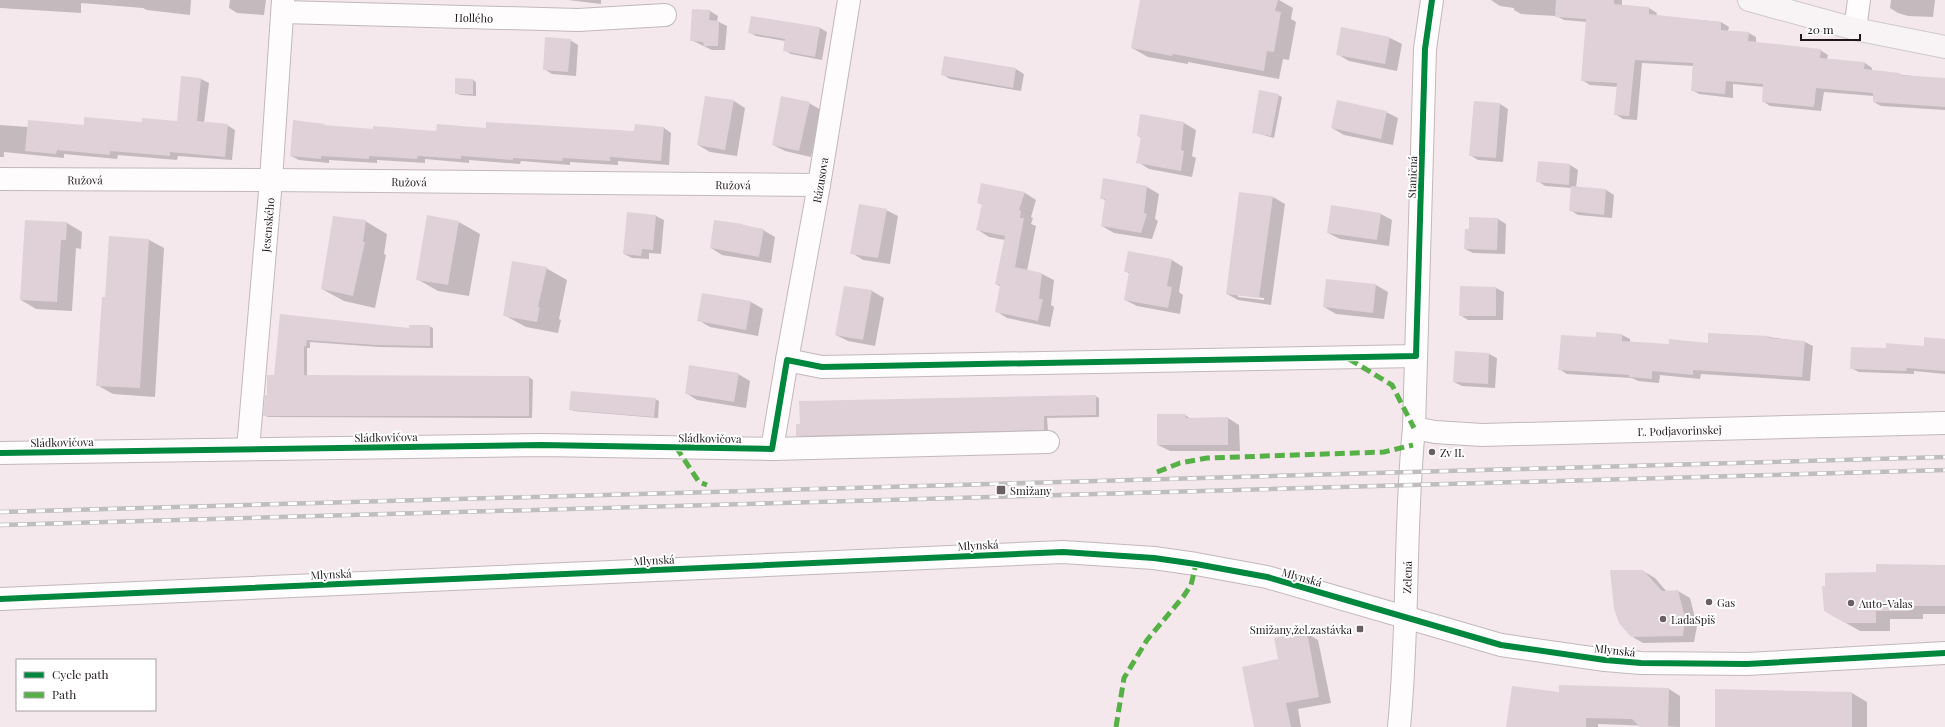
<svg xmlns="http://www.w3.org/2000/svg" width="1945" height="727" font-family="'Playfair Display',serif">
	<rect width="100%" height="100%" fill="#f5e8ec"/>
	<path fill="#0003" fill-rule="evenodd" d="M 0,0 L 191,0 L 190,15 L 147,10 L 143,8 L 81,3 L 81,13 L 0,8 Z
		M 230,0 L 266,0 L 264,15 L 237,13 L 229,8 Z
		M 568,0 L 601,0 L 601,4 Z
		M 1141,0 L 1279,0 L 1293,8 L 1291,19 L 1296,22 L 1289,60 L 1283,59 L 1279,79 L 1188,62 L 1188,64 L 1148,57 L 1132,48 Z
		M 1491,0 L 1622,0 L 1622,6 L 1649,8 L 1657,13 L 1656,16 L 1721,22 L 1729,27 L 1728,31 L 1749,33 L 1756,37 L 1756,43 L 1820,50 L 1828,55 L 1827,59 L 1865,63 L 1872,68 L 1872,71 L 1945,80 L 1945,110 L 1881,106 L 1874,102 L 1874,96 L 1824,92 L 1821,111 L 1770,106 L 1763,101 L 1764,87 L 1733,84 L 1733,98 L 1699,94 L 1692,90 L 1693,66 L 1642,63 L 1637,120 L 1623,119 L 1615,114 L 1618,87 L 1590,85 L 1582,80 L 1587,22 L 1564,20 L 1556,16 L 1521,14 L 1514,10 L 1514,8 L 1500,6 Z
		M 1891,0 L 1935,0 L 1933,17 L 1908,16 L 1898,13 L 1890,8 Z
		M 693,10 L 710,11 L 718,16 L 717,21 L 727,26 L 725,50 L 712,50 L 691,40 Z
		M 752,17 L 820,28 L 827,32 L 822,60 L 791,54 L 784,50 L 785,41 L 756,36 L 749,32 Z
		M 1342,29 L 1390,38 L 1402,44 L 1397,71 L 1349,61 L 1337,54 Z
		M 570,40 L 578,45 L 576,76 L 552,74 L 544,69 Z
		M 945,57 L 1016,69 L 1024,74 L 1021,91 L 950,79 L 942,74 Z
		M 201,79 L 209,83 L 204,123 L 227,125 L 235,130 L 232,160 L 178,156 L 177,160 L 118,155 L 117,159 L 64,154 L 64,158 L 4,152 L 4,157 L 0,157 L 0,125 L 28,127 L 177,122 Z
		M 473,80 L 476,82 L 476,96 L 460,95 L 456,93 Z
		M 1278,95 L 1282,97 L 1274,138 L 1253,132 Z
		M 734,101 L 745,108 L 737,156 L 710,152 L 698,145 Z
		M 1474,102 L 1500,104 L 1508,109 L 1503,162 L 1478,160 L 1470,155 Z
		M 809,103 L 821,110 L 811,157 L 785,151 L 773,145 Z
		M 1386,112 L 1398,118 L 1393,145 L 1344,135 L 1332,128 Z
		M 1141,116 L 1184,123 L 1196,130 L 1192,156 L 1196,158 L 1192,177 L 1149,169 L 1138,162 L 1141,138 L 1138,135 Z
		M 324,125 L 328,127 L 374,130 L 437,132 L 487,130 L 635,132 L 664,128 L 671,133 L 669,165 L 618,161 L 618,165 L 570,162 L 570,165 L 521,161 L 520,164 L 469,160 L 469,163 L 425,159 L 425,163 L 377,160 L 377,163 L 329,160 L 329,163 L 299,160 L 291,156 Z
		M 1539,162 L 1570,165 L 1578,170 L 1576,188 L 1606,190 L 1614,195 L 1612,218 L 1578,215 L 1570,210 L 1572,188 L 1545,186 L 1538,181 Z
		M 1104,179 L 1147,187 L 1159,194 L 1155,219 L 1158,221 L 1152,239 L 1114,233 L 1102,226 L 1106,201 L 1101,198 Z
		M 1025,193 L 1036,200 L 1031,217 L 1033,218 L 1031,224 L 1036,226 L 1027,271 L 1042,274 L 1054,280 L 1051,305 L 1054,307 L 1050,327 L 1007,318 L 996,311 L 1001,287 L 996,284 L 1005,240 L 989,237 L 978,230 L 983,205 L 978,203 Z
		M 1273,197 L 1285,204 L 1271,305 L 1238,300 L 1227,294 ZM 1238,295 L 1264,298 L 1264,300 L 1238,297 Z
		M 886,210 L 898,216 L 890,264 L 863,260 L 852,253 Z
		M 1381,214 L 1392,220 L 1389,246 L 1340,239 L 1328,233 Z
		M 656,216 L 664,220 L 661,254 L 649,253 L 649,259 L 632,258 L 624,254 Z
		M 1498,219 L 1506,224 L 1505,254 L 1473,253 L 1465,249 Z
		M 365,221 L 387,234 L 384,254 L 386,255 L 375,308 L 344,301 L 322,289 Z
		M 715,221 L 743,225 L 763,230 L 775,237 L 771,263 L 722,255 L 711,248 Z
		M 459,222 L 480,234 L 469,296 L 438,291 L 417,279 Z
		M 67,223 L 82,232 L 81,249 L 76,248 L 72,311 L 36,309 L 21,300 Z
		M 149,240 L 164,248 L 155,397 L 113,394 L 97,385 L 106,298 Z
		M 1172,260 L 1183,267 L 1179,292 L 1183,295 L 1180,314 L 1137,306 L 1125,300 L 1130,274 L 1125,271 Z
		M 546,268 L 567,280 L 559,319 L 561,320 L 558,333 L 526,327 L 504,315 Z
		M 1327,280 L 1376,285 L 1388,292 L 1384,319 L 1336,314 L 1324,307 Z
		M 845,287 L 872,291 L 884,298 L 875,346 L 848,341 L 836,335 Z
		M 1496,288 L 1504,292 L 1503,320 L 1468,320 L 1460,315 Z
		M 703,294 L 751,302 L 763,309 L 758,336 L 710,327 L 698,320 Z
		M 281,315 L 410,329 L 429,326 L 433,328 L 433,348 L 379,347 L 310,342 L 310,348 L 307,348 L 307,377 L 529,377 L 533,380 L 532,418 L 268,417 L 264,415 L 268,396 L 275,376 Z
		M 1622,335 L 1630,339 L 1630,342 L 1669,345 L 1708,344 L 1769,337 L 1805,342 L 1813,346 L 1810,381 L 1701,374 L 1700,379 L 1660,375 L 1659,383 L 1638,381 L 1632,378 L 1567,374 L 1559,369 L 1597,338 Z
		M 1945,340 L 1945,374 L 1914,371 L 1914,374 L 1859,372 L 1851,368 L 1887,349 L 1925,347 Z
		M 1489,354 L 1497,358 L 1495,388 L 1462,386 L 1454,382 Z
		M 738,374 L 750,381 L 746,408 L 697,400 L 686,393 Z
		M 1095,396 L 1099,398 L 1099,417 L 1047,418 L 1048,431 L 801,437 L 797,435 Z
		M 655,399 L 659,401 L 658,418 L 574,411 L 570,409 Z
		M 1185,415 L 1191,419 L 1228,418 L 1239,425 L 1240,451 L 1170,451 L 1158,445 Z
		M 1945,566 L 1945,614 L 1923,614 L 1923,619 L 1890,619 L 1890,631 L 1860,631 L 1825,611 Z
		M 1643,571 L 1655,578 L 1667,592 L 1678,591 L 1690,598 L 1697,626 L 1694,642 L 1643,643 L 1631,636 Z
		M 1306,633 L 1318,640 L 1331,703 L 1298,709 L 1301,727 L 1255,727 L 1280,660 Z
		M 1669,689 L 1680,696 L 1680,727 L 1598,724 L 1598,727 L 1560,727 Z
		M 1852,693 L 1867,702 L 1867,727 L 1716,727 Z"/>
	<path fill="#e0d1d9" d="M 1140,0 L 1278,0 L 1275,11 L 1281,12 L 1274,52 L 1267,51 L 1264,71 L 1173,54 L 1172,56 L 1131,48 Z
		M 1556,0 L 1614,0 L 1614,4 L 1649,7 L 1649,14 L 1721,22 L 1721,30 L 1749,32 L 1748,41 L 1821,49 L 1820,58 L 1865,62 L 1864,69 L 1900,73 L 1899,75 L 1945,78 L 1945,107 L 1873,102 L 1873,93 L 1816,88 L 1814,107 L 1762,102 L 1763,84 L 1726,81 L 1725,94 L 1691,91 L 1693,63 L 1635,60 L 1629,116 L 1614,115 L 1617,83 L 1581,81 L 1586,19 L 1555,17 Z
		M 692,9 L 710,10 L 709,20 L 719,21 L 718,46 L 704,46 L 703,42 L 690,41 Z
		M 751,16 L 820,27 L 815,57 L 783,51 L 785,39 L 748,33 Z
		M 1341,27 L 1390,37 L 1385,64 L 1336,55 Z
		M 545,37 L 571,39 L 568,72 L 543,70 Z
		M 944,56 L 1016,68 L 1013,88 L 941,75 Z
		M 181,76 L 201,78 L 197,121 L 228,124 L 225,157 L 170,152 L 170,156 L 110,151 L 110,155 L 57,150 L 56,154 L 25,151 L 28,120 L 84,125 L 84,117 L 142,122 L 142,118 L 177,121 Z
		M 455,78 L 473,79 L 473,94 L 455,94 Z
		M 1259,90 L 1279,94 L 1271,136 L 1252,133 Z
		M 705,96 L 734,100 L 725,150 L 697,145 Z
		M 781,96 L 810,102 L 799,151 L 772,145 Z
		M 1337,100 L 1387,111 L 1381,139 L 1331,128 Z
		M 1474,101 L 1500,103 L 1496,158 L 1469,156 Z
		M 1140,114 L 1184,122 L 1181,150 L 1184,151 L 1181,171 L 1136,163 L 1141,137 L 1137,136 Z
		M 293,120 L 325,124 L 324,125 L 373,129 L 373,126 L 436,131 L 437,124 L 486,128 L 486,122 L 634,131 L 635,124 L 664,127 L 661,161 L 610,157 L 610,161 L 563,158 L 562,161 L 513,158 L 513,160 L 461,156 L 461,159 L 418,156 L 417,159 L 369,156 L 369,159 L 321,156 L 321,159 L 290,156 Z
		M 1538,161 L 1570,164 L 1569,185 L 1536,182 Z
		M 1103,178 L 1147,186 L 1144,213 L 1147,214 L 1141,233 L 1101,226 L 1105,199 L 1100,199 Z
		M 981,183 L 1025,192 L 1019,210 L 1021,211 L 1020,218 L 1024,218 L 1015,267 L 1042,273 L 1039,299 L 1043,299 L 1038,321 L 995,312 L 1000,285 L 995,284 L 1005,236 L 976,230 L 982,204 L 977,203 Z
		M 1571,186 L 1606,189 L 1604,215 L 1569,211 Z
		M 1239,192 L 1273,196 L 1259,298 L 1226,294 Z
		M 859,204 L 887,209 L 878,258 L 850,254 Z
		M 1331,205 L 1381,213 L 1377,240 L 1327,233 Z
		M 627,212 L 656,215 L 653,250 L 642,249 L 641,256 L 623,254 Z
		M 427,215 L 459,221 L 448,285 L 416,280 Z
		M 333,216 L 366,220 L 363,242 L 365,242 L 353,296 L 321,289 Z
		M 1469,217 L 1498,218 L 1497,250 L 1464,249 L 1465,229 L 1469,229 Z
		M 25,220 L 67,222 L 66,240 L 61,240 L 57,302 L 20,300 Z
		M 714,220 L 743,224 L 743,225 L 764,229 L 759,257 L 710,248 Z
		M 109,236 L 149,239 L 140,388 L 96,386 L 102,297 L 105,297 Z
		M 1128,251 L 1172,259 L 1167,286 L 1172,287 L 1168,308 L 1124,300 L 1129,272 L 1124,272 Z
		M 512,261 L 547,267 L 538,307 L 540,307 L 537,322 L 503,316 Z
		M 1326,279 L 1376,284 L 1373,313 L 1323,307 Z
		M 844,286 L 872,290 L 863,340 L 835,335 Z
		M 1460,286 L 1496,287 L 1496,316 L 1459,316 Z
		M 702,293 L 751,301 L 746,330 L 697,321 Z
		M 280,314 L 409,328 L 409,325 L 430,325 L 430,346 L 375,345 L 307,340 L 306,346 L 304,346 L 304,375 L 529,376 L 529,416 L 263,416 L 265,395 L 267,395 L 267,375 L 274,375 Z
		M 1596,332 L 1622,334 L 1622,341 L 1669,344 L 1669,339 L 1708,343 L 1708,333 L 1769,336 L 1769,338 L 1805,341 L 1802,377 L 1693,370 L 1693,375 L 1652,371 L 1652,379 L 1629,377 L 1629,375 L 1558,370 L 1561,335 L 1596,337 Z
		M 1924,337 L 1945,339 L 1945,371 L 1907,368 L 1906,371 L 1850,369 L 1851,347 L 1886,348 L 1886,343 L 1924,346 Z
		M 1455,351 L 1489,353 L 1488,384 L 1453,382 Z
		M 689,365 L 739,373 L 734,402 L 685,394 Z
		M 571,391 L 656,398 L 654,417 L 569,410 Z
		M 1096,395 L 1096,415 L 1044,416 L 1044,430 L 796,436 L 796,424 L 800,424 L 799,401 Z
		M 1157,414 L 1185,414 L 1186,418 L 1228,417 L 1228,445 L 1157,445 Z
		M 1876,564 L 1945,565 L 1945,606 L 1909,606 L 1909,611 L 1876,611 L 1876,623 L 1845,623 L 1824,611 L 1822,586 L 1825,586 L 1825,573 L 1876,572 Z
		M 1610,570 L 1643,570 L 1662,591 L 1678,590 L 1685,618 L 1683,636 L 1631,637 L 1619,623 L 1614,609 Z
		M 1307,632 L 1319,697 L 1286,703 L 1291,727 L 1254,727 L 1242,667 L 1278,659 L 1274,638 Z
		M 1559,685 L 1669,688 L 1668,727 L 1640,727 L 1632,719 L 1586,718 L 1586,727 L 1506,727 L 1512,686 L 1559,692 Z
		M 1715,689 L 1852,692 L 1852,727 L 1715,727 Z"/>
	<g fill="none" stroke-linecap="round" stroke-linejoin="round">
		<g stroke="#c2b8bb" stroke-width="24">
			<g id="minor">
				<path id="s1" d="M 283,12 L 578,20 L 665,15"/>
				<path d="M 1855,29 L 1859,0"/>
				<path id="s2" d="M 0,179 L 271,180 L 819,185"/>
				<path id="s3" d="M 787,360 L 819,185 L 849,0"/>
				<path id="s4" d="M 1414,428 L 1435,432 L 1482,435 L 1945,423"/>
				<path id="s5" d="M 248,449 L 271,180 L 283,0"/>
				<path d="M 772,449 L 787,360 L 822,367 L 1416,356"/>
				<path d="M 0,453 L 541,445 L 772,449 L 1048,442"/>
				<path d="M 0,599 L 1063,552 L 1154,558 L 1196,564 L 1267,577 L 1501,645 L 1605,660 L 1641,663 L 1747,664 L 1945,653"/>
				<path id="s6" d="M 1399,727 C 1409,627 1404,527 1414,428 L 1425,49 L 1432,0"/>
			</g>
		</g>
		<g stroke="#cec9ca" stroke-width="24">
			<path id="major" d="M 1749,0 L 1855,29 L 1945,47"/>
		</g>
		<use href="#minor" stroke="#fefcfc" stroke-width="22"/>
		<use href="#major" stroke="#f8f3f4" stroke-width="22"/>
		<g stroke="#bfbdbd" stroke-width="4.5">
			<path id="rail" d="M 0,512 L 1945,457
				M 0,525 L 1945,470"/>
		</g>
		<use href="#rail" stroke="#fff" stroke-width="3" stroke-dasharray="9" stroke-linecap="butt"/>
		<path stroke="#55b145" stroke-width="5" stroke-dasharray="10 5" stroke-linecap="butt" d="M 1349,359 L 1392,385 L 1414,428
			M 676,447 L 699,482 L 707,485
			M 1157,472 L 1180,463 L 1207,458 L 1384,452 L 1413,445
			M 1116,727 L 1124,678 L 1147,640 L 1183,597 L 1191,585 L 1196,564"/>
		<g stroke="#fff" stroke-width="8">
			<path id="cycleway" d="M 0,453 L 541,445 L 772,449 L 787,360 L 822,367 L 1416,356 L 1425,49 L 1432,0
				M 0,599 L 1063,552 L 1154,558 L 1196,564 L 1267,577 L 1501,645 L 1605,660 L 1641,663 L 1747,664 L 1945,653"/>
		</g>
		<use href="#cycleway" stroke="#00873e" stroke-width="6"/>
	</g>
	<g fill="#6a6064" stroke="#fff" stroke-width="1.5">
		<circle cx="1432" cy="452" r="4"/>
		<rect x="996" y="485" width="10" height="10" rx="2"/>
		<circle cx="1709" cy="602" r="4"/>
		<circle cx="1851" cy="603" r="4"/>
		<circle cx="1663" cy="619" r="4"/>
		<rect x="1356" y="625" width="8" height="8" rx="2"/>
	</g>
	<g text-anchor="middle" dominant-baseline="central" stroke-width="4" stroke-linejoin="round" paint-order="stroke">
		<g font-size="11" fill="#1f171a" stroke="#fff">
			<text stroke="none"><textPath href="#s1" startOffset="191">Hollého</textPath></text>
			<text transform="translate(1412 177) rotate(-88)">Staničná</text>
			<text stroke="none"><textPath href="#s2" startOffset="85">Ružová</textPath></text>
			<text stroke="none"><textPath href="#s3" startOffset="183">Rázusova</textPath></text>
			<text stroke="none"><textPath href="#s2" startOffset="409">Ružová</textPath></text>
			<text stroke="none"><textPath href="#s2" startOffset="733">Ružová</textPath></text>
			<text stroke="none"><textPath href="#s5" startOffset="225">Jesenského</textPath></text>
			<text stroke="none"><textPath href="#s4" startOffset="266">Ľ. Podjavorinskej</textPath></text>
			<text transform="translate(386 437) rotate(-1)">Sládkovičova</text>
			<text transform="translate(710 438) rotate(1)">Sládkovičova</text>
			<text transform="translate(62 442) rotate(-1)">Sládkovičova</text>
			<text transform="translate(978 545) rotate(-3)">Mlynská</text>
			<text transform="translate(654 560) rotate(-3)">Mlynská</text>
			<text transform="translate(331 574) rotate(-3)">Mlynská</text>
			<text transform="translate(1302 577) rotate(16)">Mlynská</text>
			<text stroke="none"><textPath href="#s6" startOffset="150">Zelená</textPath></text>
			<text transform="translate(1615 650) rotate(6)">Mlynská</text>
		</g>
		<g font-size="11" fill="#1f171a" stroke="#fff" text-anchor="start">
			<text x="1440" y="452">Zv II.</text>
			<text x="1010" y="490">Smižany</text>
			<text x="1717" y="602">Gas</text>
			<text x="1859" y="603">Auto-Valas</text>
			<text x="1671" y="619">LadaSpiš</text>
			<text x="1352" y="629" text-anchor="end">Smižany,žel.zastávka</text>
		</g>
	</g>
	<rect x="16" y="659" width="140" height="52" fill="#ffffff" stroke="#a5a2a3"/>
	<rect x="24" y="672" width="20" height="6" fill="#00873e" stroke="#a5a2a3"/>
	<text x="52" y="679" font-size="12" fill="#1f171a">Cycle path</text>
	<rect x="24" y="692" width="20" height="6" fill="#55b145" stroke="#a5a2a3"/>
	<text x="52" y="699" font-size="12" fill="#1f171a">Path</text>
	<path d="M1801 34v6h59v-6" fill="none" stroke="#1f171a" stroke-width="2"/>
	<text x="1807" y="34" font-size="12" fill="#1f171a" stroke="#ffffff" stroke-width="3" paint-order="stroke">20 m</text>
</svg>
